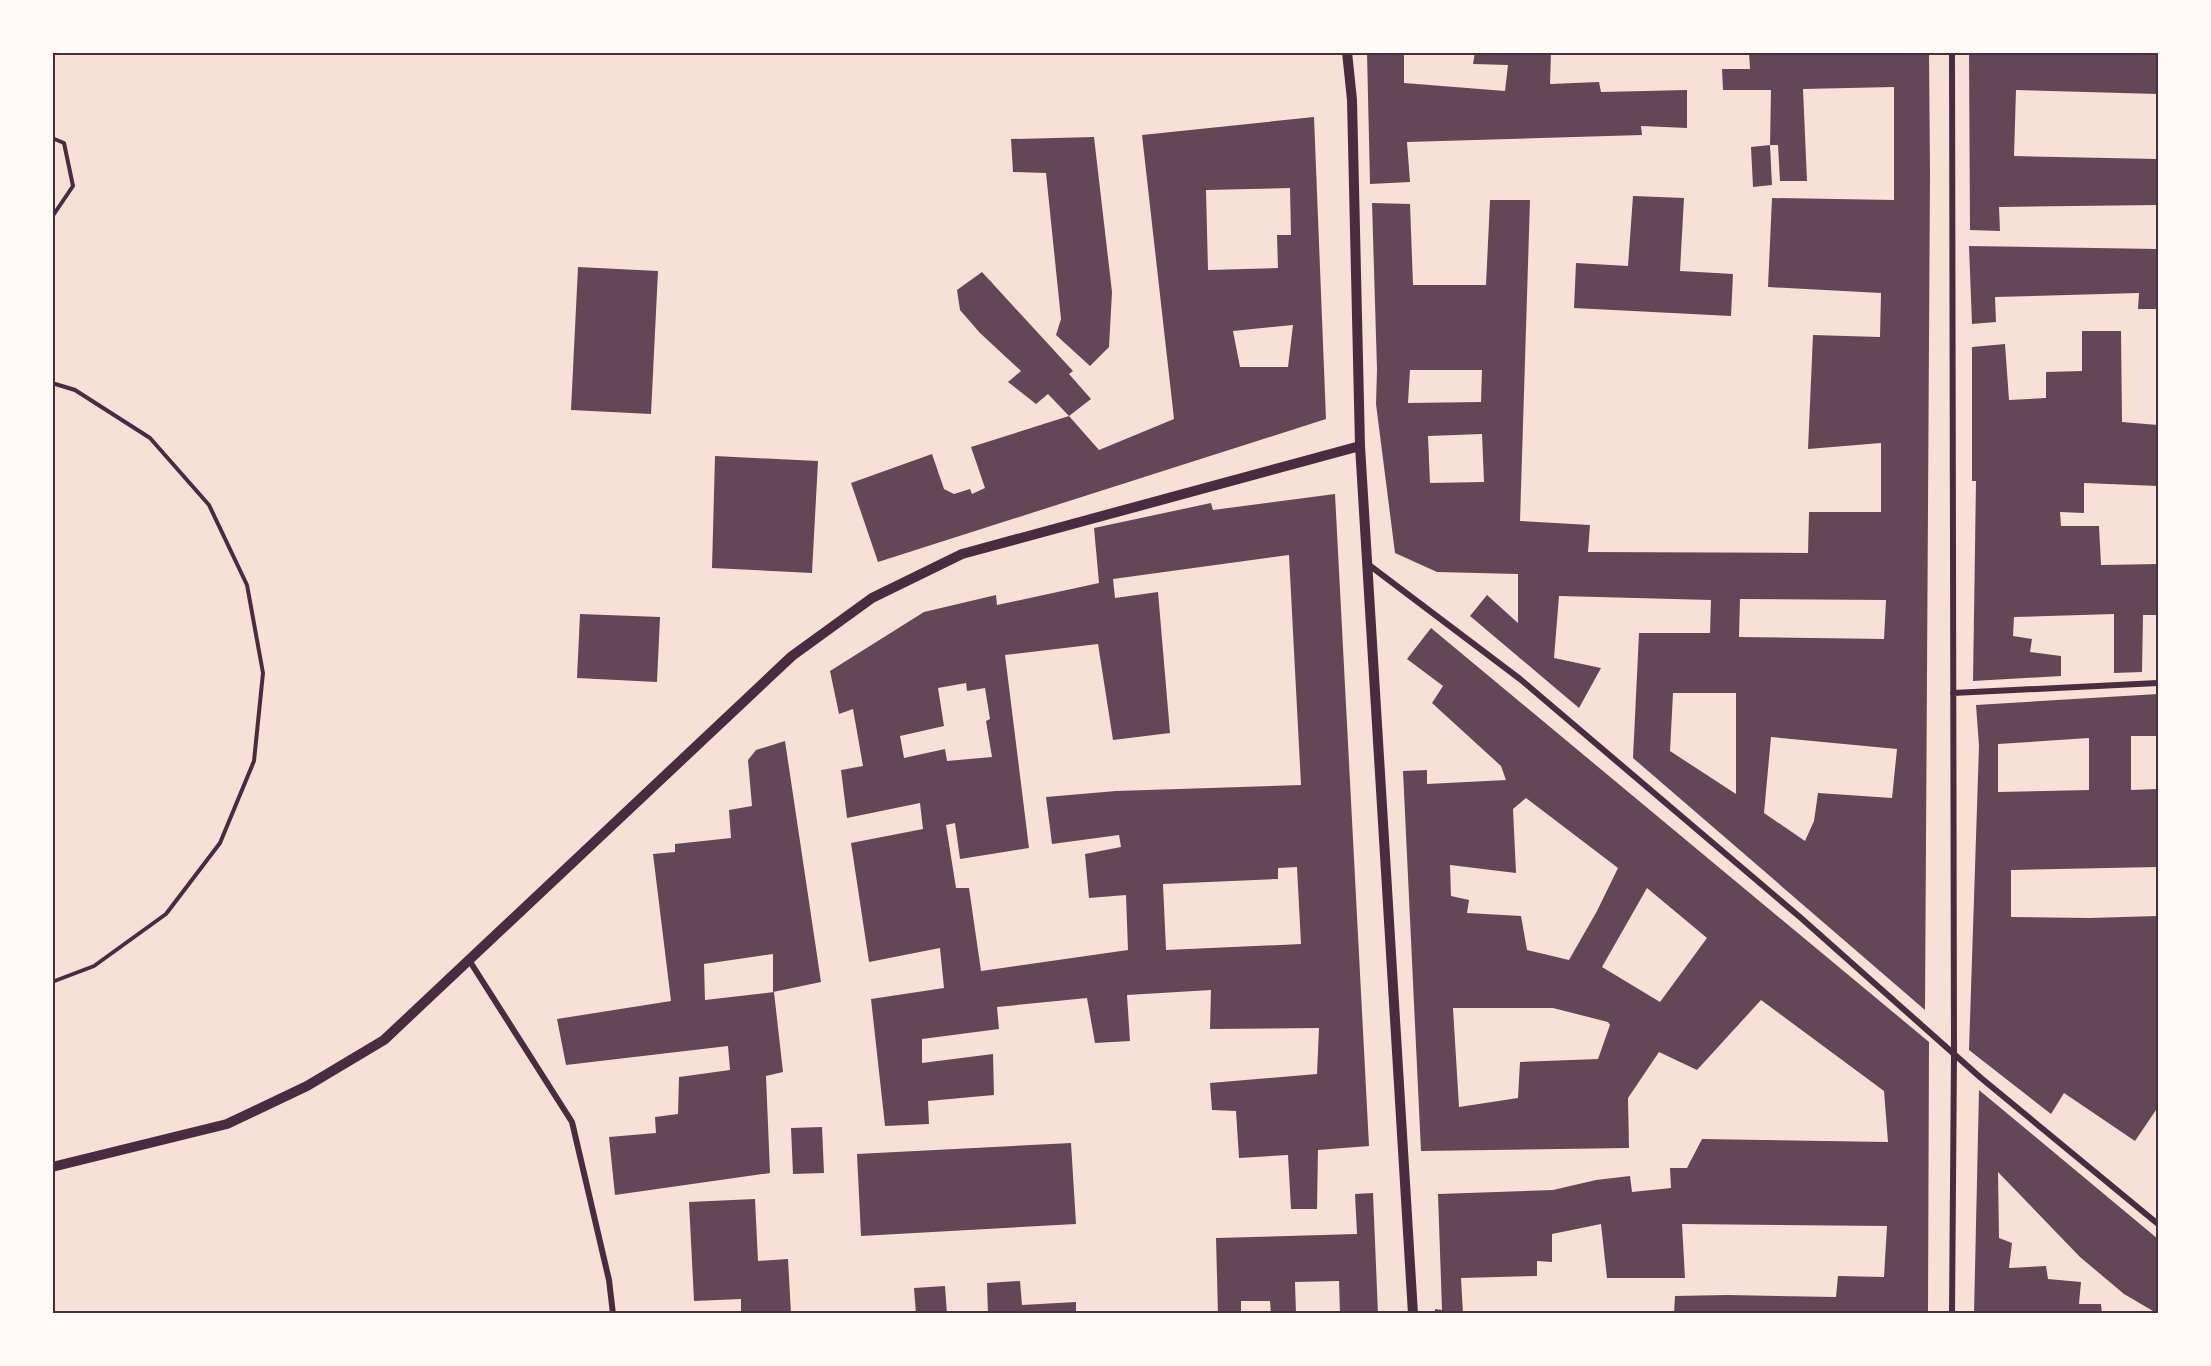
<svg xmlns="http://www.w3.org/2000/svg" width="2211" height="1366" font-family="'Golos Text',sans-serif">
	<rect width="100%" height="100%" fill="#f7e1d7"/>
	<path fill="#644757" fill-rule="evenodd" d="M 1367,52 L 1404,52 L 1404,83 L 1505,91 L 1508,65 L 1473,64 L 1475,52 L 1551,52 L 1550,84 L 1599,82 L 1601,92 L 1687,90 L 1687,128 L 1641,126 L 1642,135 L 1407,142 L 1410,182 L 1370,184 Z
		M 1749,52 L 1929,52 L 1930,173 L 1925,1010 L 1633,758 L 1639,633 L 1710,633 L 1711,600 L 1559,596 L 1554,658 L 1601,668 L 1579,708 L 1470,616 L 1487,595 L 1518,623 L 1518,574 L 1437,572 L 1395,553 L 1376,404 L 1377,369 L 1372,203 L 1410,204 L 1413,285 L 1486,285 L 1490,200 L 1530,200 L 1520,521 L 1590,525 L 1588,552 L 1808,553 L 1809,512 L 1881,512 L 1881,443 L 1808,449 L 1813,335 L 1880,337 L 1881,293 L 1768,287 L 1772,198 L 1894,200 L 1894,87 L 1803,89 L 1807,181 L 1780,181 L 1778,145 L 1770,145 L 1771,90 L 1723,90 L 1722,69 L 1750,69 ZM 1410,370 L 1482,370 L 1481,402 L 1408,403 ZM 1482,434 L 1484,482 L 1430,483 L 1428,436 ZM 1740,599 L 1886,600 L 1884,639 L 1739,637 ZM 1673,693 L 1736,693 L 1736,794 L 1670,751 ZM 1771,737 L 1897,749 L 1892,798 L 1818,793 L 1814,821 L 1805,841 L 1764,813 Z
		M 1969,52 L 2158,52 L 2158,94 L 2016,90 L 2014,156 L 2158,159 L 2158,205 L 1999,207 L 2000,231 L 1970,230 Z
		M 1314,117 L 1326,419 L 878,562 L 851,483 L 932,454 L 944,489 L 954,494 L 970,489 L 972,494 L 985,488 L 971,447 L 1069,416 L 1099,450 L 1174,419 L 1142,135 ZM 1290,188 L 1291,235 L 1277,235 L 1278,268 L 1208,270 L 1206,190 ZM 1293,325 L 1288,367 L 1240,367 L 1233,331 Z
		M 1094,137 L 1112,292 L 1109,347 L 1090,366 L 1056,335 L 1061,319 L 1046,173 L 1013,172 L 1011,139 Z
		M 1770,145 L 1772,185 L 1753,187 L 1751,147 Z
		M 1633,196 L 1684,198 L 1680,271 L 1733,274 L 1731,316 L 1574,308 L 1576,263 L 1628,266 Z
		M 1969,246 L 2158,249 L 2158,334 L 2156,334 L 2156,309 L 2138,309 L 2139,293 L 1995,297 L 1996,322 L 1972,324 Z
		M 578,267 L 658,271 L 651,414 L 571,410 Z
		M 982,272 L 1073,371 L 1069,374 L 1091,399 L 1069,416 L 1048,394 L 1036,404 L 1008,382 L 1021,371 L 980,333 L 960,310 L 957,290 Z
		M 2082,331 L 2121,331 L 2122,422 L 2158,425 L 2158,486 L 2084,483 L 2084,513 L 2060,512 L 2061,526 L 2099,526 L 2101,565 L 2158,564 L 2158,615 L 2143,615 L 2142,672 L 2114,673 L 2114,614 L 2014,617 L 2013,636 L 2032,639 L 2030,652 L 2061,656 L 2061,676 L 1973,681 L 1976,481 L 1972,481 L 1972,347 L 2005,344 L 2009,400 L 2046,398 L 2046,372 L 2082,371 Z
		M 715,456 L 818,461 L 812,573 L 712,568 Z
		M 1335,494 L 1369,1146 L 1318,1150 L 1317,1209 L 1291,1209 L 1288,1155 L 1239,1158 L 1236,1111 L 1212,1110 L 1210,1083 L 1317,1074 L 1319,1028 L 1210,1029 L 1211,990 L 1127,995 L 1130,1041 L 1095,1043 L 1087,998 L 997,1007 L 999,1029 L 922,1039 L 922,1063 L 993,1054 L 994,1095 L 928,1101 L 929,1124 L 885,1126 L 871,999 L 944,988 L 940,948 L 869,962 L 851,843 L 923,829 L 920,803 L 847,818 L 841,770 L 863,766 L 853,709 L 839,714 L 830,671 L 924,612 L 996,595 L 997,605 L 1099,583 L 1094,528 L 1211,503 L 1213,510 ZM 1289,555 L 1301,785 L 1116,791 L 1046,797 L 1052,844 L 1119,835 L 1121,847 L 1085,854 L 1089,898 L 1126,895 L 1128,950 L 981,971 L 969,888 L 956,888 L 946,825 L 955,823 L 960,859 L 1029,848 L 1005,655 L 1098,644 L 1113,740 L 1170,733 L 1158,592 L 1115,598 L 1113,579 ZM 966,683 L 967,691 L 985,688 L 990,719 L 986,721 L 992,757 L 947,761 L 945,749 L 904,758 L 900,736 L 944,726 L 938,688 ZM 1297,867 L 1301,944 L 1166,950 L 1163,884 L 1278,879 L 1278,868 Z
		M 580,614 L 660,617 L 657,682 L 577,678 Z
		M 1431,628 L 1929,1042 L 1928,1314 L 1674,1314 L 1675,1296 L 1727,1295 L 1836,1297 L 1838,1276 L 1884,1277 L 1887,1226 L 1682,1224 L 1685,1278 L 1607,1278 L 1601,1224 L 1552,1234 L 1552,1262 L 1537,1261 L 1537,1276 L 1461,1278 L 1463,1314 L 1435,1314 L 1435,1309 L 1442,1310 L 1438,1194 L 1553,1190 L 1596,1180 L 1630,1176 L 1632,1192 L 1671,1188 L 1670,1168 L 1687,1168 L 1702,1139 L 1888,1142 L 1884,1091 L 1761,1000 L 1697,1070 L 1659,1052 L 1628,1098 L 1629,1148 L 1421,1151 L 1403,771 L 1427,770 L 1427,784 L 1506,780 L 1501,766 L 1432,703 L 1443,686 L 1407,659 ZM 1526,798 L 1618,868 L 1597,911 L 1569,960 L 1527,950 L 1521,916 L 1467,913 L 1469,900 L 1451,896 L 1450,865 L 1516,873 L 1513,809 ZM 1647,888 L 1707,938 L 1660,1002 L 1602,967 ZM 1453,1008 L 1553,1008 L 1608,1022 L 1610,1025 L 1598,1059 L 1520,1062 L 1518,1098 L 1459,1107 Z
		M 2158,694 L 2158,736 L 2131,736 L 2131,790 L 2158,789 L 2158,867 L 2011,870 L 2011,917 L 2089,918 L 2158,916 L 2158,1107 L 2135,1141 L 2064,1093 L 2051,1114 L 1969,1050 L 1979,746 L 1976,705 ZM 2089,738 L 2089,790 L 1998,792 L 1998,744 Z
		M 785,741 L 821,982 L 773,992 L 773,954 L 704,964 L 705,1000 L 774,992 L 783,1072 L 766,1076 L 770,1173 L 615,1195 L 609,1137 L 656,1133 L 655,1117 L 678,1114 L 679,1077 L 730,1070 L 728,1046 L 566,1065 L 557,1019 L 671,1001 L 653,854 L 675,852 L 675,844 L 731,838 L 729,810 L 752,806 L 748,760 L 756,750 Z
		M 1979,1090 L 2158,1239 L 2158,1314 L 2124,1294 L 2080,1257 L 1998,1172 L 1999,1238 L 2012,1243 L 2009,1268 L 2046,1266 L 2048,1279 L 2081,1282 L 2079,1304 L 2101,1304 L 2102,1314 L 1974,1314 Z
		M 822,1127 L 824,1173 L 793,1174 L 791,1128 Z
		M 1071,1143 L 1076,1224 L 861,1236 L 857,1154 Z
		M 1373,1193 L 1378,1314 L 1340,1314 L 1339,1281 L 1295,1282 L 1296,1314 L 1271,1314 L 1270,1301 L 1241,1301 L 1241,1314 L 1218,1314 L 1216,1238 L 1357,1234 L 1355,1194 Z
		M 755,1199 L 758,1261 L 788,1259 L 791,1314 L 741,1314 L 741,1299 L 694,1301 L 689,1202 Z
		M 1020,1281 L 1022,1305 L 1076,1302 L 1076,1314 L 988,1314 L 987,1283 Z
		M 945,1286 L 947,1314 L 916,1314 L 914,1288 Z"/>
	<g fill="none" stroke-linecap="round" stroke-linejoin="round">
		<path stroke="#4a2c40" stroke-width="4" d="M 52,138 L 64,143 L 73,186 L 52,217
			M 52,383 L 75,390 L 150,438 L 209,505 L 247,585 L 263,673 L 254,761 L 220,843 L 166,914 L 94,966 L 52,982"/>
		<path stroke="#4a2c40" stroke-width="6" d="M 1369,565 L 1520,679 L 1801,918 L 1981,1078 L 2158,1224
			M 1953,693 L 2158,683
			M 469,960 L 572,1122 L 609,1280 L 613,1314
			M 1952,1314 L 1954,1054 L 1952,52"/>
		<path stroke="#4a2c40" stroke-width="10" d="M 1347,52 L 1352,100 L 1360,446 L 1413,1314
			M 52,1167 L 227,1124 L 307,1086 L 384,1040 L 792,656 L 872,598 L 962,554 L 1360,446"/>
	</g>
	<rect width="2211" height="1366" fill="none" stroke="#fffaf5" stroke-width="108"/>
	<rect x="54" y="54" width="2103" height="1258" fill="none" stroke="#4a2c40" stroke-width="2"/>
</svg>
